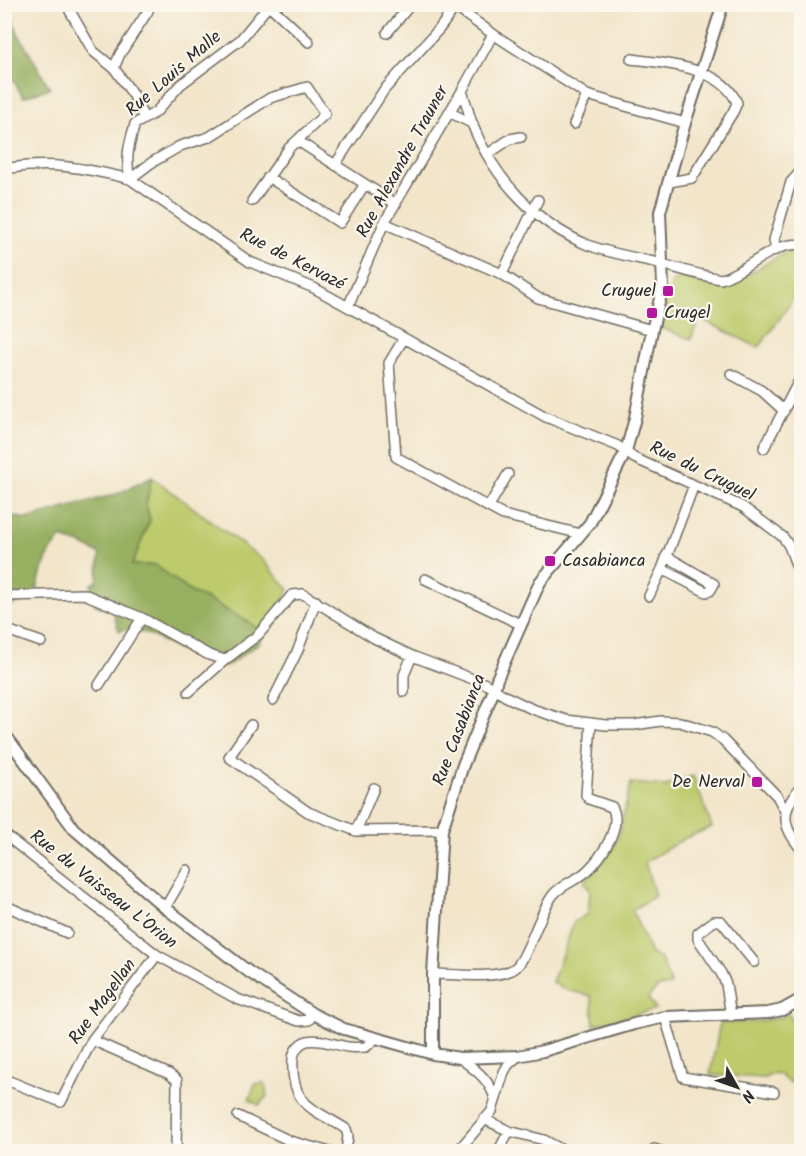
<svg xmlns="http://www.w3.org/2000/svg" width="806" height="1156" font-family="Kalam,sans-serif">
	<rect width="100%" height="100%" fill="#fbf7ec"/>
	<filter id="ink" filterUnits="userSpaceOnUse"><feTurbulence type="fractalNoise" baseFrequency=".0167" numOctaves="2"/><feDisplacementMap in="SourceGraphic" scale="12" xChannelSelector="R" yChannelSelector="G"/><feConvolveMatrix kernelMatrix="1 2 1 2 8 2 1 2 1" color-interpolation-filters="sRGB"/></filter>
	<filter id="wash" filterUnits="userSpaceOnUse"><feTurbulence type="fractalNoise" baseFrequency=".008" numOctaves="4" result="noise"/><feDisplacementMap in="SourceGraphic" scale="24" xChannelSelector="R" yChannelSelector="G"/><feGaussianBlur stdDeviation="1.35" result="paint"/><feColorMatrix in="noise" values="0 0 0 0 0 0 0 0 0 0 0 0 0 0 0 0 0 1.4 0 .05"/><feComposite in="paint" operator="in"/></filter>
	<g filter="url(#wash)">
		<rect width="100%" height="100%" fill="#f2e5ca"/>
		<path fill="#bdcb6d" stroke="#747b4c" stroke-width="1.5" d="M 795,251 L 801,252 L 801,278 L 790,304 L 760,346 L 757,347 L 699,318 L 691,339 L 660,328 L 672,282 L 681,277 C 692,280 706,286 718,286 C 747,283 767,256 795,251 Z
			M 152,477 L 263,560 L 289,590 L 262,634 L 252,624 L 207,599 L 191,592 L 155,565 L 132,565 L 150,520 L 146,504 Z
			M 693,776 L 712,827 L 683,839 L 645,862 L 655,896 L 632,910 L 651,954 L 661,959 L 671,985 L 658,987 L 648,998 L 656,1009 L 594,1025 L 591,996 L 563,989 L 552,982 L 574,922 L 588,914 L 590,890 L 584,882 L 611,852 L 618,837 L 631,783 L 666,786 Z
			M 789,1014 L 794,1026 L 801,1032 L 801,1082 L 788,1082 L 780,1075 L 774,1073 L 765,1078 L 710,1075 L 720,1023 C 744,1022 766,1023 789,1014 Z
			M 265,1083 L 267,1097 L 259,1105 L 249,1100 L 255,1084 Z"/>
		<path fill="#96af60" stroke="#606d46" stroke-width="1.5" d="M 4,5 L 7,5 L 19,35 L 50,88 L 23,97 L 5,66 Z
			M 152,477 L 146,504 L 150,520 L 132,565 L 155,565 L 191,592 L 207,599 L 252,624 L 262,634 L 260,642 L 226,667 C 213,662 199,658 185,653 C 166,645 141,624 119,631 L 113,611 L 95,605 L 91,584 L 97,582 L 100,554 L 81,544 L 61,538 C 46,554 40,574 36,594 L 5,609 L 4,514 L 26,519 L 117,494 Z"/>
	</g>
	<g filter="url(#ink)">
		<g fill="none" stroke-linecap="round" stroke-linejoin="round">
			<g stroke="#716c63" stroke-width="12">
				<path id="minor" d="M 66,4 L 93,51 L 114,68
					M 268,4 L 309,42
					M 451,4 L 493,34 L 587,95 L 685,123
					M 387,33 L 411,4
					M 631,59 C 664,63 723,67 737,103 L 733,112 L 692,178 L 669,182
					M 462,91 C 466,102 469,114 473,126 C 494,178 535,223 588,245 C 609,253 632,257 654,262 C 677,268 698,275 721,279 C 746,272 775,240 802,245
					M 449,112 L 473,124
					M 144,119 L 134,96 L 114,68 L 120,54 L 148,11 L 149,4
					M 574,124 L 587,95
					M 298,141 L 396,204
					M 488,154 L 510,139 L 521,137
					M 335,165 L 384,90 L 440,28 L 455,7
					M 4,169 C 52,161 84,168 130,179 C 125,158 129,144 135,124 L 156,112 L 180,85 L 240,40 L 269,5
					M 268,177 L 340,223 L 365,184
					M 252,201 L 289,148 L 325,114 L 307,87 L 270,98 L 209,137 L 180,146 L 151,163 L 130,179 L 250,262 L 314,288 L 546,417 L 618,446 L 634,458 L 743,507 L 783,537 L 789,546 L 802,581
					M 384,223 L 502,274 L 538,298 L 652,330
					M 776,250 L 774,240 L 791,182 L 802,170
					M 502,274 L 538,200
					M 348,307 L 384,223 L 462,91 L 493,34
					M 404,338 L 389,363 L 396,457 L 503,515 L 581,534
					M 731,374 L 762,391 L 784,411
					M 764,448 L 802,375
					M 489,506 L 508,474
					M 662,569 L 706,592 L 710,591 L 714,584 L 666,556
					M 425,579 L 520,624
					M 4,596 L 84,594 L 142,618 L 209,655 L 225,660 L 258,635 L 292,595 L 303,594 L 374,638 L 412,656 L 486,684 L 505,696 L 532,709 L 566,720 L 606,725 L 634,725 L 661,721 L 680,722 L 712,732 L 723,740 L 777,796 L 785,811
					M 649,596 L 662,569 L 694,485
					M 4,629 L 41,642
					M 99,685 L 142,618
					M 189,692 L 225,660
					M 404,692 L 404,675 L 412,656
					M 273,700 L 298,650 L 316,601
					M 251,725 L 229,757 L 308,812 L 356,831 L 442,830
					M 802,786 C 780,810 781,826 802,850
					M 356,831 L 374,788
					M 4,834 L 157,955 L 237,999 L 299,1021 L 309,1020 L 313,1014
					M 4,905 L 67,933
					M 165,908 L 187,870
					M 433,974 C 453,974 499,980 515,968 C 527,960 539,913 553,895 C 562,884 576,881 587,871 C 601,858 623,826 612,807 L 589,799 L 586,795 L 591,723
					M 731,1016 L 726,984 L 721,973 L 698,939 L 698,933 L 714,921 L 721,921 L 754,962
					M 665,1017 L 683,1077 L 774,1092
					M 92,1040 L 169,1074 L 177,1080 L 176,1152
					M 460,1058 C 476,1070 490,1080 495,1099
					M 4,1079 L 61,1102 L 92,1040 L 157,955
					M 238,1116 L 290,1141 L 330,1152
					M 484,1119 L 509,1131 L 544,1140 L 566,1152
					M 346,1152 L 348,1136 L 346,1129 C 313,1108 290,1106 293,1058 C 294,1051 299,1043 307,1041 C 320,1038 335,1045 348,1047 C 354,1048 360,1047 366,1047 L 376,1038
					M 457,1152 L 492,1111 L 504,1072 L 508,1065 L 518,1056
					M 498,1152 L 509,1131
					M 653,1152 L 654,1149 L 663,1152
					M 727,1152 L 728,1151"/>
			</g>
			<g stroke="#716c63" stroke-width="14">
				<path id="tertiary" d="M 4,733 L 74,829 L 163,906 L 249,972 L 313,1014 L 344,1029 L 433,1054 L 460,1058 L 518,1056 L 543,1051 L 634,1024 L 665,1017 L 768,1013 L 782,1010 L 802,999
					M 433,1054 L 433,974 L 442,830 L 463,765 L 494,690 L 497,679 L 540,582 L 590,523 L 626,451 L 635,418 L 652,330 L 663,287 L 660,212 L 685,123 L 723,4"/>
			</g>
			<use href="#minor" stroke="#fff" stroke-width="9"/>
			<use href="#tertiary" stroke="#fff" stroke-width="10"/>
		</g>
	</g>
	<g fill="#b5179e" stroke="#fbf7ec" stroke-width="2">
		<rect x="662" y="285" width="12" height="12" rx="3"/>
		<rect x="646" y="307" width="12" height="12" rx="3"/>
		<rect x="544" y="555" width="12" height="12" rx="3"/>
		<rect x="751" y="776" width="12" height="12" rx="3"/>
	</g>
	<g text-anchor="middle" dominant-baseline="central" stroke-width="4.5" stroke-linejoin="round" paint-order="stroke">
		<g font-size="18" fill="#2b2b2b" stroke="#fbf7ec">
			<text transform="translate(174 74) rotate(-41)">Rue Louis Malle</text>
			<text transform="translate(403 162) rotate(-61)">Rue Alexandre Trauner</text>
			<text transform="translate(292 260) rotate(27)">Rue de Kervazé</text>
			<text transform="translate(702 472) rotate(26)">Rue du Cruguel</text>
			<text transform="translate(460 730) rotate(-69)">Rue Casabianca</text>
			<text transform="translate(103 890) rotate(38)">Rue du Vaisseau L'Orion</text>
			<text transform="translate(103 1002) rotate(-54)">Rue Magellan</text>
		</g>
		<g font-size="18" fill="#2b2b2b" stroke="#fbf7ec" text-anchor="end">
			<text x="656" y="291">Cruguel</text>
			<text x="664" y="313" text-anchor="start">Crugel</text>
			<text x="562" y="561" text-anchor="start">Casabianca</text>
			<text x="745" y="782">De Nerval</text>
		</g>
	</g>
	<rect width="806" height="1156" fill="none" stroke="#fbf7ec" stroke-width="24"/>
	<g transform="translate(737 1087) rotate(130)" stroke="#fbf7ec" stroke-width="4.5" paint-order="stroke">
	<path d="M0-4.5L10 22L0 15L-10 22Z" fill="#2b2b2b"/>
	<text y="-9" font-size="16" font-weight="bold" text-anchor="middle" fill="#2b2b2b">N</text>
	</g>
</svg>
